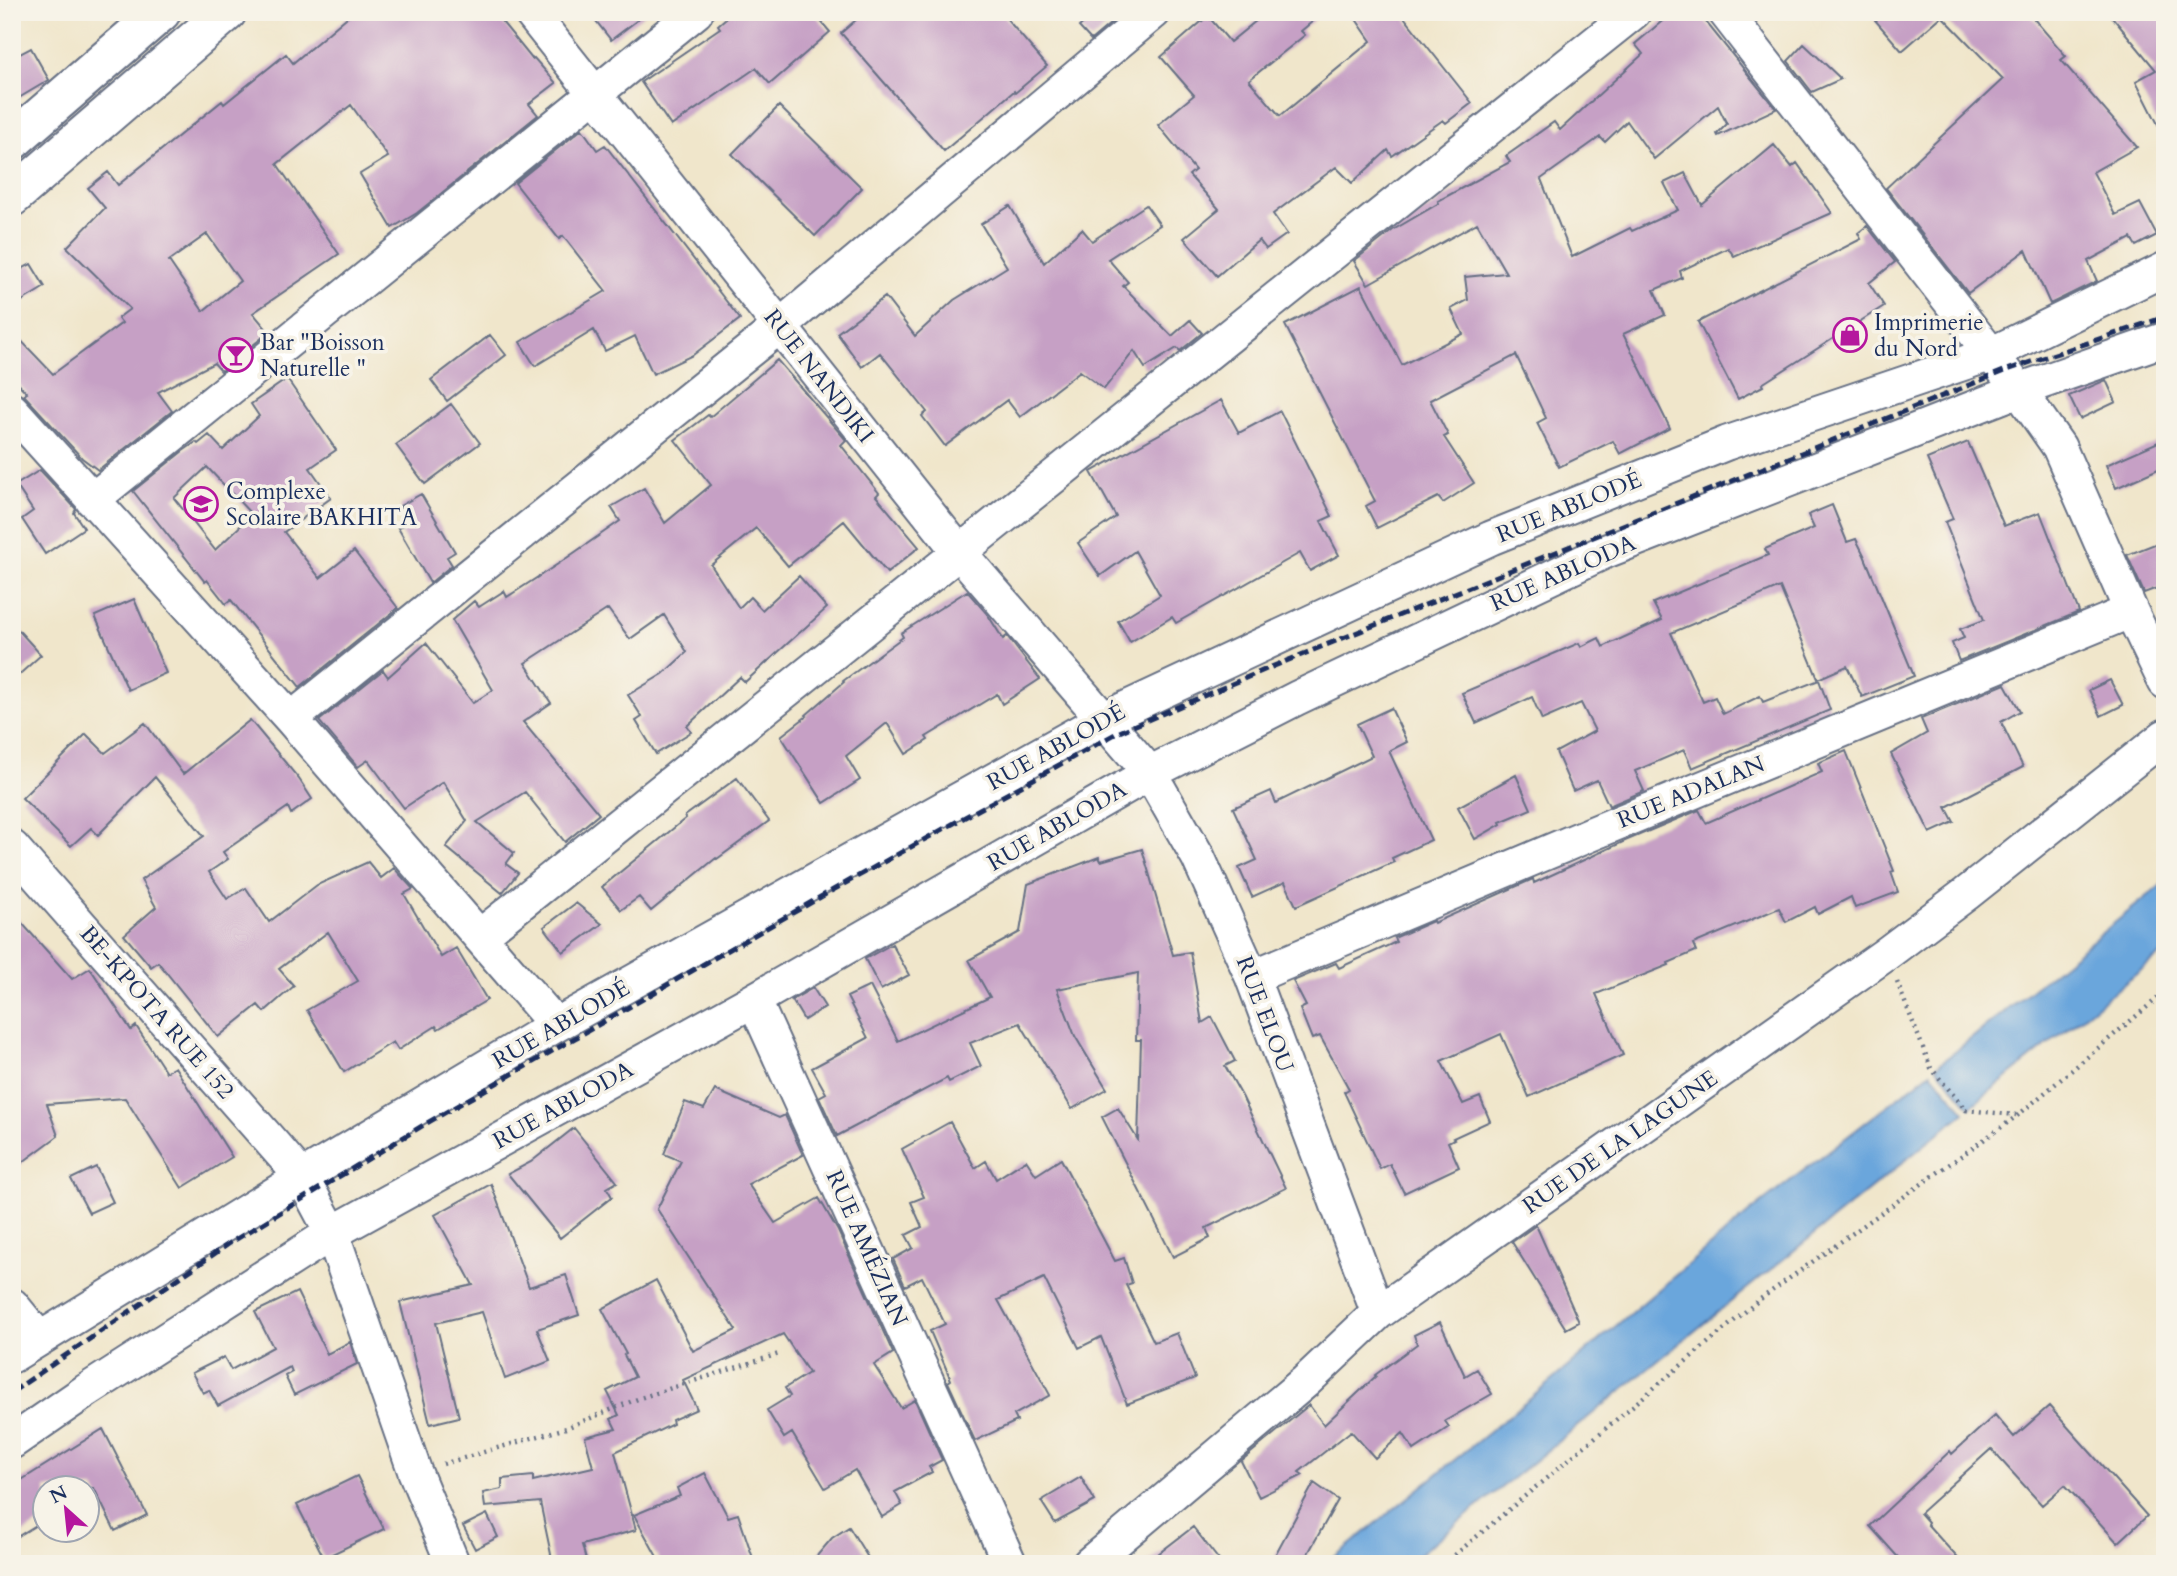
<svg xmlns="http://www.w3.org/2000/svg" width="2177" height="1576" font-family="Cardo,serif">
	<rect width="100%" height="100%" fill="#f7f3e8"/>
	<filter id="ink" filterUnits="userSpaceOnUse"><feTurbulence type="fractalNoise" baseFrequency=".0143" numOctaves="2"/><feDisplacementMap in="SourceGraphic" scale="14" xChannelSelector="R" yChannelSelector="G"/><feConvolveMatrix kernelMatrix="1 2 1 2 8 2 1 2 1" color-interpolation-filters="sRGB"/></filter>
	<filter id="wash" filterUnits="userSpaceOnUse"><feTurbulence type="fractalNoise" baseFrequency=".00686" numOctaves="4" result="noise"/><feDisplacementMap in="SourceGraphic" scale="28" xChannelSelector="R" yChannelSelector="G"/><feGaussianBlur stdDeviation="1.57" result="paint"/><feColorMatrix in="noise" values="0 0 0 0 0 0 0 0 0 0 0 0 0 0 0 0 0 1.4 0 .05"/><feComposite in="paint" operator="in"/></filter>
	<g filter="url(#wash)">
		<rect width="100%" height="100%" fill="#f0e6cb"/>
		<path fill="#6ba6dc" stroke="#436a9d" stroke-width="2" d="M 2165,882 L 2165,951 L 1970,1107 L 1936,1067 Z
			M 1931,1072 L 1965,1112 L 1407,1564 L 1326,1564 L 1531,1398 L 1750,1212 Z"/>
		<g id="blocks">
			<path fill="#c6a0c5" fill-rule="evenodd" d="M 353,12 L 494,12 L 532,59 L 534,58 L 556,83 L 529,104 L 538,115 L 417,213 L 392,228 L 360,174 L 388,157 L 351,105 L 277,164 L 339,254 L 253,313 L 269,332 L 221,371 L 214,363 L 158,392 L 172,411 L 98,470 L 82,458 L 24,395 L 27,393 L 12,377 L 12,331 L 53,374 L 122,323 L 118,318 L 130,309 L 67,247 L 105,208 L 88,188 L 108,172 L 118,185 L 222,101 L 224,104 L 286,54 L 293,63 ZM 207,234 L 240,281 L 203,311 L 169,261 Z
				M 589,12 L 648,12 L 611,40 Z
				M 733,12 L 813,12 L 830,32 L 770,84 L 756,68 L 671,126 L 641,82 L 720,28 L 718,25 Z
				M 865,12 L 1001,12 L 1047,66 L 1015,93 L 1014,91 L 944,151 L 841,33 Z
				M 1096,12 L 1124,12 L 1091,40 L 1079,27 Z
				M 1267,12 L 1324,12 L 1301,31 L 1305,35 L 1249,80 L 1280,116 L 1371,41 L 1351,12 L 1400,12 L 1472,103 L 1446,123 L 1443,120 L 1392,156 L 1388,150 L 1352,183 L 1336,167 L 1273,214 L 1287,234 L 1266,249 L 1259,240 L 1217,276 L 1184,238 L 1219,209 L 1189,175 L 1195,170 L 1158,125 L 1194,95 L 1161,57 L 1208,16 L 1230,42 Z
				M 1673,12 L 1698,12 L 1776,109 L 1718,136 L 1717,134 L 1727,124 L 1718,106 L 1654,159 L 1627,121 L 1605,142 L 1600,137 L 1541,179 L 1572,257 L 1630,228 L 1632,231 L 1678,210 L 1664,183 L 1685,173 L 1702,205 L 1774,145 L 1792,167 L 1797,163 L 1832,213 L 1734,256 L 1728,248 L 1680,271 L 1682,278 L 1654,290 L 1665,315 L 1623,334 L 1670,428 L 1620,454 L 1613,441 L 1559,467 L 1537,423 L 1546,418 L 1516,355 L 1430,400 L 1448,435 L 1444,437 L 1474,483 L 1443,503 L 1438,497 L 1377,528 L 1366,506 L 1375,501 L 1285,325 L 1361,286 L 1402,365 L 1463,334 L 1451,309 L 1468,300 L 1465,277 L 1506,273 L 1477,223 L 1368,284 L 1354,261 L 1393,230 L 1439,203 L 1438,201 L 1510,162 L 1506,156 L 1554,122 L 1560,130 L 1643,54 L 1635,44 Z
				M 1868,12 L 2028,12 L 2066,56 L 2061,60 L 2137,147 L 2093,172 L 2115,215 L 2140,203 L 2157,235 L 2136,246 L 2131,238 L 2088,261 L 2097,281 L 2050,304 L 2026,250 L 1968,293 L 1886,188 L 2003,79 L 1942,16 L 1902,51 Z
				M 2108,12 L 2165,12 L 2165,138 L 2136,81 L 2156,70 Z
				M 1804,44 L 1841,79 L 1812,92 L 1788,61 Z
				M 31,48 L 49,80 L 12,102 L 12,58 Z
				M 779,106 L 862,188 L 815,236 L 732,154 Z
				M 582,129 L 597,150 L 605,145 L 740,319 L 693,355 L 653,374 L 635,336 L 605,351 L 594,330 L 535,366 L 520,342 L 606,291 L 563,236 L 559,239 L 515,183 Z
				M 1146,205 L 1160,225 L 1108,259 L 1128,282 L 1123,286 L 1172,336 L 1190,320 L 1202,333 L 1180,351 L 1177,348 L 1145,368 L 1134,351 L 1104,389 L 1080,371 L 1020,417 L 1007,400 L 945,446 L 922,416 L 927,412 L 880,353 L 862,367 L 837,333 L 885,297 L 915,336 L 954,300 L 1007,267 L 981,224 L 1010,206 L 1044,263 L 1082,229 L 1092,241 Z
				M 1867,226 L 1895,262 L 1869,283 L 1884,306 L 1762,384 L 1763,386 L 1738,399 L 1698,322 L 1861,239 L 1858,233 Z
				M 31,264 L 45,287 L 12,307 L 12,274 Z
				M 490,335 L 506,355 L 447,401 L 431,380 Z
				M 777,360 L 846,440 L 841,445 L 879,493 L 876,496 L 919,547 L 887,573 L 844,521 L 788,566 L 756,528 L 711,565 L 739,608 L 750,597 L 762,610 L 799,576 L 827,608 L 745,682 L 740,677 L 687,726 L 691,732 L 656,754 L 636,721 L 642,717 L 628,695 L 663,674 L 687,652 L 664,615 L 630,639 L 608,609 L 525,663 L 551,703 L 523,722 L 599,814 L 565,842 L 525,792 L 477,822 L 514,853 L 506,864 L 518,873 L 502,893 L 446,847 L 467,821 L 443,782 L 404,808 L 368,760 L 358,767 L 319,721 L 383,670 L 388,677 L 426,643 L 473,703 L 493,690 L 452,620 L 474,601 L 479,607 L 504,591 L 507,597 L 558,564 L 620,521 L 611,507 L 644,488 L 665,523 L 711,485 L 675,440 L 708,415 L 710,417 Z
				M 287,379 L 336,450 L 310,468 L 331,498 L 284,532 L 320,578 L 354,551 L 398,608 L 300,687 L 231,600 L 226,604 L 207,580 L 205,582 L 133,491 L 183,451 L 196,442 L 198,444 L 209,435 L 223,450 L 259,416 L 251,404 ZM 207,467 L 252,515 L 215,550 L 174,498 Z
				M 2106,380 L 2116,402 L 2080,419 L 2069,396 Z
				M 1221,400 L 1239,433 L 1280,411 L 1332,516 L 1321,521 L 1339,555 L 1310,571 L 1300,553 L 1176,623 L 1172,617 L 1130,642 L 1118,621 L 1160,595 L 1135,551 L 1100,576 L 1078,543 L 1116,517 L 1091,472 Z
				M 451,404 L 480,443 L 425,484 L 396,445 Z
				M 2165,439 L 2165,466 L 2116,488 L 2106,465 Z
				M 1968,442 L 2004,526 L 2040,512 L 2079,612 L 1959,661 L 1952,643 L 1964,638 L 1960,629 L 1984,620 L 1945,522 L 1953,519 L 1927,459 Z
				M 40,470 L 76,509 L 74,513 L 84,528 L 45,554 L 22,519 L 33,511 L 16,485 Z
				M 421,494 L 455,552 L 447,557 L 452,565 L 430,583 L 398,528 L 409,522 L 400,506 Z
				M 1832,505 L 1847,542 L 1856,539 L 1864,555 L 1914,676 L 1862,697 L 1847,666 L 1818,679 L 1780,587 L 1671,633 L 1703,702 L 1715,697 L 1723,714 L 1760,696 L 1763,702 L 1819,680 L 1830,710 L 1692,768 L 1684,750 L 1635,771 L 1644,791 L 1609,806 L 1597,780 L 1573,791 L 1556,752 L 1595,731 L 1581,703 L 1542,720 L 1532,697 L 1476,723 L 1462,693 L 1579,643 L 1581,647 L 1599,638 L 1603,647 L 1662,620 L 1653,603 L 1768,555 L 1765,549 L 1814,528 L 1808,515 Z
				M 2165,540 L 2165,585 L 2144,593 L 2127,555 Z
				M 967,591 L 988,615 L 1003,639 L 1007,636 L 1040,679 L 1002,704 L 997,694 L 926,737 L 928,740 L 906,754 L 887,723 L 846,756 L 860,780 L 824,803 L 781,736 L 807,716 L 806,715 L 844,682 L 843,681 L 903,637 L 901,633 Z
				M 134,599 L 166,673 L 128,690 L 95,616 Z
				M 12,623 L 41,655 L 12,681 Z
				M 2110,680 L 2123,705 L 2101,716 L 2089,690 Z
				M 2005,684 L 2020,711 L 2001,722 L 2023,767 L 1946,807 L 1954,822 L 1930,833 L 1891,754 L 1927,733 L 1921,719 Z
				M 1391,708 L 1407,742 L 1389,751 L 1431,840 L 1392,858 L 1394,862 L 1296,906 L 1285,882 L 1252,897 L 1239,868 L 1257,860 L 1233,808 L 1271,791 L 1276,803 L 1372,756 L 1357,724 Z
				M 250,720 L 299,779 L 312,799 L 291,814 L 288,807 L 223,852 L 228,859 L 209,872 L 227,899 L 246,888 L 269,922 L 317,885 L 368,862 L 381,878 L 394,868 L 413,889 L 404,894 L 441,957 L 456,948 L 487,1000 L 438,1029 L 436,1026 L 398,1050 L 393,1042 L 344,1072 L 307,1010 L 358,981 L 328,932 L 279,969 L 294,986 L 264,1012 L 258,1005 L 218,1037 L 158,962 L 151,967 L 124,935 L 156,907 L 141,880 L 204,836 L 155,777 L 98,835 L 91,828 L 71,846 L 22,798 L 86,734 L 105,753 L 145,723 L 183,774 Z
				M 1846,751 L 1894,871 L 1891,872 L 1898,892 L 1855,908 L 1851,897 L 1818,914 L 1815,907 L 1786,922 L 1779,908 L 1693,944 L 1696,951 L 1668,963 L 1669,965 L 1596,994 L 1623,1055 L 1529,1097 L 1501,1034 L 1441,1061 L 1463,1104 L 1480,1097 L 1490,1121 L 1453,1138 L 1454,1139 L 1448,1142 L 1459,1167 L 1404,1193 L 1390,1164 L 1380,1169 L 1344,1092 L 1349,1089 L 1320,1036 L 1312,1039 L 1300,1009 L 1306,1006 L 1293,981 L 1336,963 L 1339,968 L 1396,942 L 1394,938 L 1433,921 L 1434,923 L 1533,879 L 1534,883 L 1625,841 L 1699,810 L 1706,823 L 1822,772 L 1818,763 Z
				M 1516,775 L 1531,809 L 1500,822 L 1501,824 L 1475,839 L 1458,807 Z
				M 737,778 L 769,821 L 717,859 L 716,858 L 651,911 L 639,897 L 621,910 L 602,887 L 686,818 L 685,816 Z
				M 1142,849 L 1173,955 L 1190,952 L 1202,1023 L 1212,1017 L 1235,1061 L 1225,1066 L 1242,1096 L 1286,1188 L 1206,1228 L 1210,1238 L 1173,1257 L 1102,1117 L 1118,1108 L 1138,1140 L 1141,1040 L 1136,1040 L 1138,973 L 1057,989 L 1075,1036 L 1107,1089 L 1072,1109 L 1020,1023 L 970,1043 L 981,1066 L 949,1082 L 947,1078 L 837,1136 L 819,1097 L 826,1093 L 812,1068 L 868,1038 L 847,997 L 870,986 L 898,1041 L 990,997 L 969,960 L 1020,932 L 1028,884 L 1099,857 L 1101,861 Z
				M 576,903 L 602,924 L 563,952 L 544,927 Z
				M 12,912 L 72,979 L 90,968 L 131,1030 L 136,1026 L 166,1072 L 175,1067 L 232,1157 L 182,1188 L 125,1098 L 47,1104 L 58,1136 L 12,1170 Z
				M 892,944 L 909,975 L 881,990 L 865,959 Z
				M 813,988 L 825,1007 L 804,1020 L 792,1000 Z
				M 715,1090 L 779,1118 L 785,1115 L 803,1155 L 748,1184 L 775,1223 L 819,1198 L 838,1231 L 893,1353 L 874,1365 L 901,1408 L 915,1400 L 942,1460 L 929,1467 L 932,1472 L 895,1492 L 902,1505 L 882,1517 L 855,1470 L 825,1488 L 792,1433 L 784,1438 L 767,1410 L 790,1396 L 785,1388 L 809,1373 L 783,1334 L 683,1380 L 697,1409 L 672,1420 L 673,1424 L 615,1452 L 636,1530 L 582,1545 L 586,1560 L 553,1564 L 540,1502 L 485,1507 L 483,1493 L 502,1489 L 502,1479 L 533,1476 L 533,1481 L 593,1467 L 585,1437 L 616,1429 L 611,1419 L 619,1415 L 607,1391 L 635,1377 L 624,1355 L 626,1354 L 602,1309 L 656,1280 L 693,1351 L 736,1330 L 657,1209 L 681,1161 L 664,1154 L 685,1102 L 704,1109 Z
				M 950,1122 L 975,1168 L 986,1161 L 996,1179 L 1026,1160 L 1036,1175 L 1061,1159 L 1115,1261 L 1124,1258 L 1132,1283 L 1126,1285 L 1154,1342 L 1177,1333 L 1195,1378 L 1127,1404 L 1101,1337 L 1079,1348 L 1044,1278 L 998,1300 L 1050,1395 L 1014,1415 L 1017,1421 L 975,1441 L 948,1382 L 951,1380 L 930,1331 L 945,1324 L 922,1277 L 905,1286 L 893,1259 L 913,1248 L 906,1235 L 922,1227 L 911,1202 L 924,1197 L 902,1149 Z
				M 574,1128 L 617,1182 L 607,1188 L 612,1197 L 560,1238 L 508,1174 L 531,1162 Z
				M 96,1167 L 113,1202 L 89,1213 L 71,1179 Z
				M 491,1184 L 529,1287 L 566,1275 L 579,1315 L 537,1329 L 550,1361 L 505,1379 L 482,1312 L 436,1323 L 459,1417 L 430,1424 L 400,1302 L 473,1285 L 435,1215 Z
				M 1536,1225 L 1579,1322 L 1566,1329 L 1512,1242 Z
				M 297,1292 L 327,1354 L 350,1342 L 357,1364 L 294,1395 L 285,1376 L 292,1372 L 290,1367 L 218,1406 L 209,1390 L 203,1393 L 192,1373 L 224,1357 L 231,1370 L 273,1347 L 255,1312 Z
				M 1440,1322 L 1465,1376 L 1477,1369 L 1492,1394 L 1445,1421 L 1449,1427 L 1414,1450 L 1403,1433 L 1375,1458 L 1351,1431 L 1299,1472 L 1303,1475 L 1259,1497 L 1241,1461 L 1309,1405 L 1324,1425 L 1376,1376 L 1375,1375 L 1417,1344 L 1414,1335 Z
				M 2049,1406 L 2147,1516 L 2118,1543 L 2065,1485 L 2042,1505 L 1991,1449 L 1920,1513 L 1928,1522 L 1927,1524 L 1963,1564 L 1904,1564 L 1870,1526 L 1950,1451 L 1952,1454 L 1995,1415 L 2014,1437 Z
				M 103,1429 L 147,1515 L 115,1531 L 94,1488 L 46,1488 L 46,1519 L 12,1540 L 12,1486 Z
				M 705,1473 L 728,1517 L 738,1514 L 755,1564 L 661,1564 L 634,1515 L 680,1496 L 677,1488 Z
				M 357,1476 L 384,1529 L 324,1558 L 297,1505 Z
				M 1081,1477 L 1095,1501 L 1055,1523 L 1041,1501 Z
				M 1314,1483 L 1338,1500 L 1302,1564 L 1291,1564 L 1275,1555 Z
				M 487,1514 L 498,1537 L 475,1549 L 463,1526 Z
				M 849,1527 L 872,1564 L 810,1564 L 832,1538 Z
				M 1193,1527 L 1222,1564 L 1145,1564 Z"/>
		</g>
	</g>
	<g filter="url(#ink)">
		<use href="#blocks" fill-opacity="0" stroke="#666f84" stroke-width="2"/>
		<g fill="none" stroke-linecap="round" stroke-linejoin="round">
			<g stroke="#666f84" stroke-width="37">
				<path id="street" d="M 530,12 L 960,553 L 1150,773 L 1198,857 L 1252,977 L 1378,1313
					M 1725,12 L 2019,390 L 2059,447 L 2131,611 L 2165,682
					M 12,410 L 291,719 L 556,1025
					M 92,500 L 696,12
					M 291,719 L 780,326 L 1154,12
					M 12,847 L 302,1177 L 332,1233 L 415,1472 L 453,1564
					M 480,936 L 1634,12
					M 1252,977 L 1591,834 L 2131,611
					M 754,1000 L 1010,1564
					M 12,1305 L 39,1338
					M 12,1356 L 302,1177 L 556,1025 L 1103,719 L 1491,538 L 1727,443 L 1991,354 L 2165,269
					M 12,1442 L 86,1391 L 332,1233 L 754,1000 L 1150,773 L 1297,698 L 1604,552 L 2019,390 L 2165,339
					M 1089,1564 L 1306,1381 L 1378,1313 L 1886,954 L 1966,894 L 2165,736"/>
			</g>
			<g stroke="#666f84" stroke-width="42">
				<path id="secondary" d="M 12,141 L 161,12
					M 12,197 L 227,12"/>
			</g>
			<path stroke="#666f84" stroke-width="4.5" stroke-dasharray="2 5" stroke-linecap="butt" d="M 1897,982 L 1931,1068 L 1966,1110 L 2016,1115
				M 443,1464 L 566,1428 L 640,1398 L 782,1353
				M 1444,1564 L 1759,1300 L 2017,1116 L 2165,992"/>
			<use href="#street" stroke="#fff" stroke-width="33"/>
			<use href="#secondary" stroke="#fff" stroke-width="38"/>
			<path stroke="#1b2f5e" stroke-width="5" stroke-dasharray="10 5" stroke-linecap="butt" d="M 12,1392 L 230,1243 L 427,1123 L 824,895 L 1117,733 L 1269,668 L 2004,371 L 2165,317"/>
		</g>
	</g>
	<defs>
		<g id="shop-ring" transform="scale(1.75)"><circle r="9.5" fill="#f7f3e8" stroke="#b5179e" stroke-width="1.5"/><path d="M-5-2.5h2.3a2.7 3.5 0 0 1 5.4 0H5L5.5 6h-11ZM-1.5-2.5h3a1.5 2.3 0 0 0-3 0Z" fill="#b5179e"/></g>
		<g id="bar-ring" transform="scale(1.75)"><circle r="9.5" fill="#f7f3e8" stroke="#b5179e" stroke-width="1.5"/><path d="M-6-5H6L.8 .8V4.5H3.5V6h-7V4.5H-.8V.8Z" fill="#b5179e"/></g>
		<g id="school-ring" transform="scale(1.75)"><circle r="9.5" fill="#f7f3e8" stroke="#b5179e" stroke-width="1.5"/><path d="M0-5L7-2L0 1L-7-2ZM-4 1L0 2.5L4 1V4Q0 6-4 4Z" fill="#b5179e"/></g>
	</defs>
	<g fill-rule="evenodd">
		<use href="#shop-ring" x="1850" y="335"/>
		<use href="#bar-ring" x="236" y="355"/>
		<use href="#school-ring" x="201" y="504"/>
	</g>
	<g text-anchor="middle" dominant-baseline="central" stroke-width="7" stroke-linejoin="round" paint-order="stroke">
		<g font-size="23" fill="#1b2f5e" stroke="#f7f3e8" text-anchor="start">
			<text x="1874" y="322">Imprimerie<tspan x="1874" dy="26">du Nord</tspan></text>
			<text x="260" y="342">Bar "Boisson<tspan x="260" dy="26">Naturelle "</tspan></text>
			<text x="226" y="491">Complexe<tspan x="226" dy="26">Scolaire BAKHITA</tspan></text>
		</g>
		<g font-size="23" fill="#1b2f5e" stroke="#f7f3e8">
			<text transform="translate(819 376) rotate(52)">RUE NANDIKI</text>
			<text transform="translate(1569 507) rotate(-22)">RUE ABLODÉ</text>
			<text transform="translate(1563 573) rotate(-24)">RUE ABLODA</text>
			<text transform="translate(1056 747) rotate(-29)">RUE ABLODÉ</text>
			<text transform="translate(1691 792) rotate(-22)">RUE ADALAN</text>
			<text transform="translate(1057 826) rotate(-30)">RUE ABLODA</text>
			<text transform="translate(157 1012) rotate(49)">BE-KPOTA RUE 152</text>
			<text transform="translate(1265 1014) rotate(69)">RUE ELOU</text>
			<text transform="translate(561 1024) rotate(-30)">RUE ABLODÉ</text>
			<text transform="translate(563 1105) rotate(-29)">RUE ABLODA</text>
			<text transform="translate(1620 1142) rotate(-35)">RUE DE LA LAGUNE</text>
			<text transform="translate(867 1248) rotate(66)">RUE AMÉZIAN</text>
		</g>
	</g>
	<rect width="2177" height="1576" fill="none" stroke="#f7f3e8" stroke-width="42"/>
	<g transform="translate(66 1509) rotate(333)"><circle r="33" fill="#f7f3e8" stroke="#9fa5b1" stroke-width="2"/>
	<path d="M0-5L12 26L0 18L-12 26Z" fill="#b5179e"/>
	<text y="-10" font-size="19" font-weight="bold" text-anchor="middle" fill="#1b2f5e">N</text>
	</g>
</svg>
